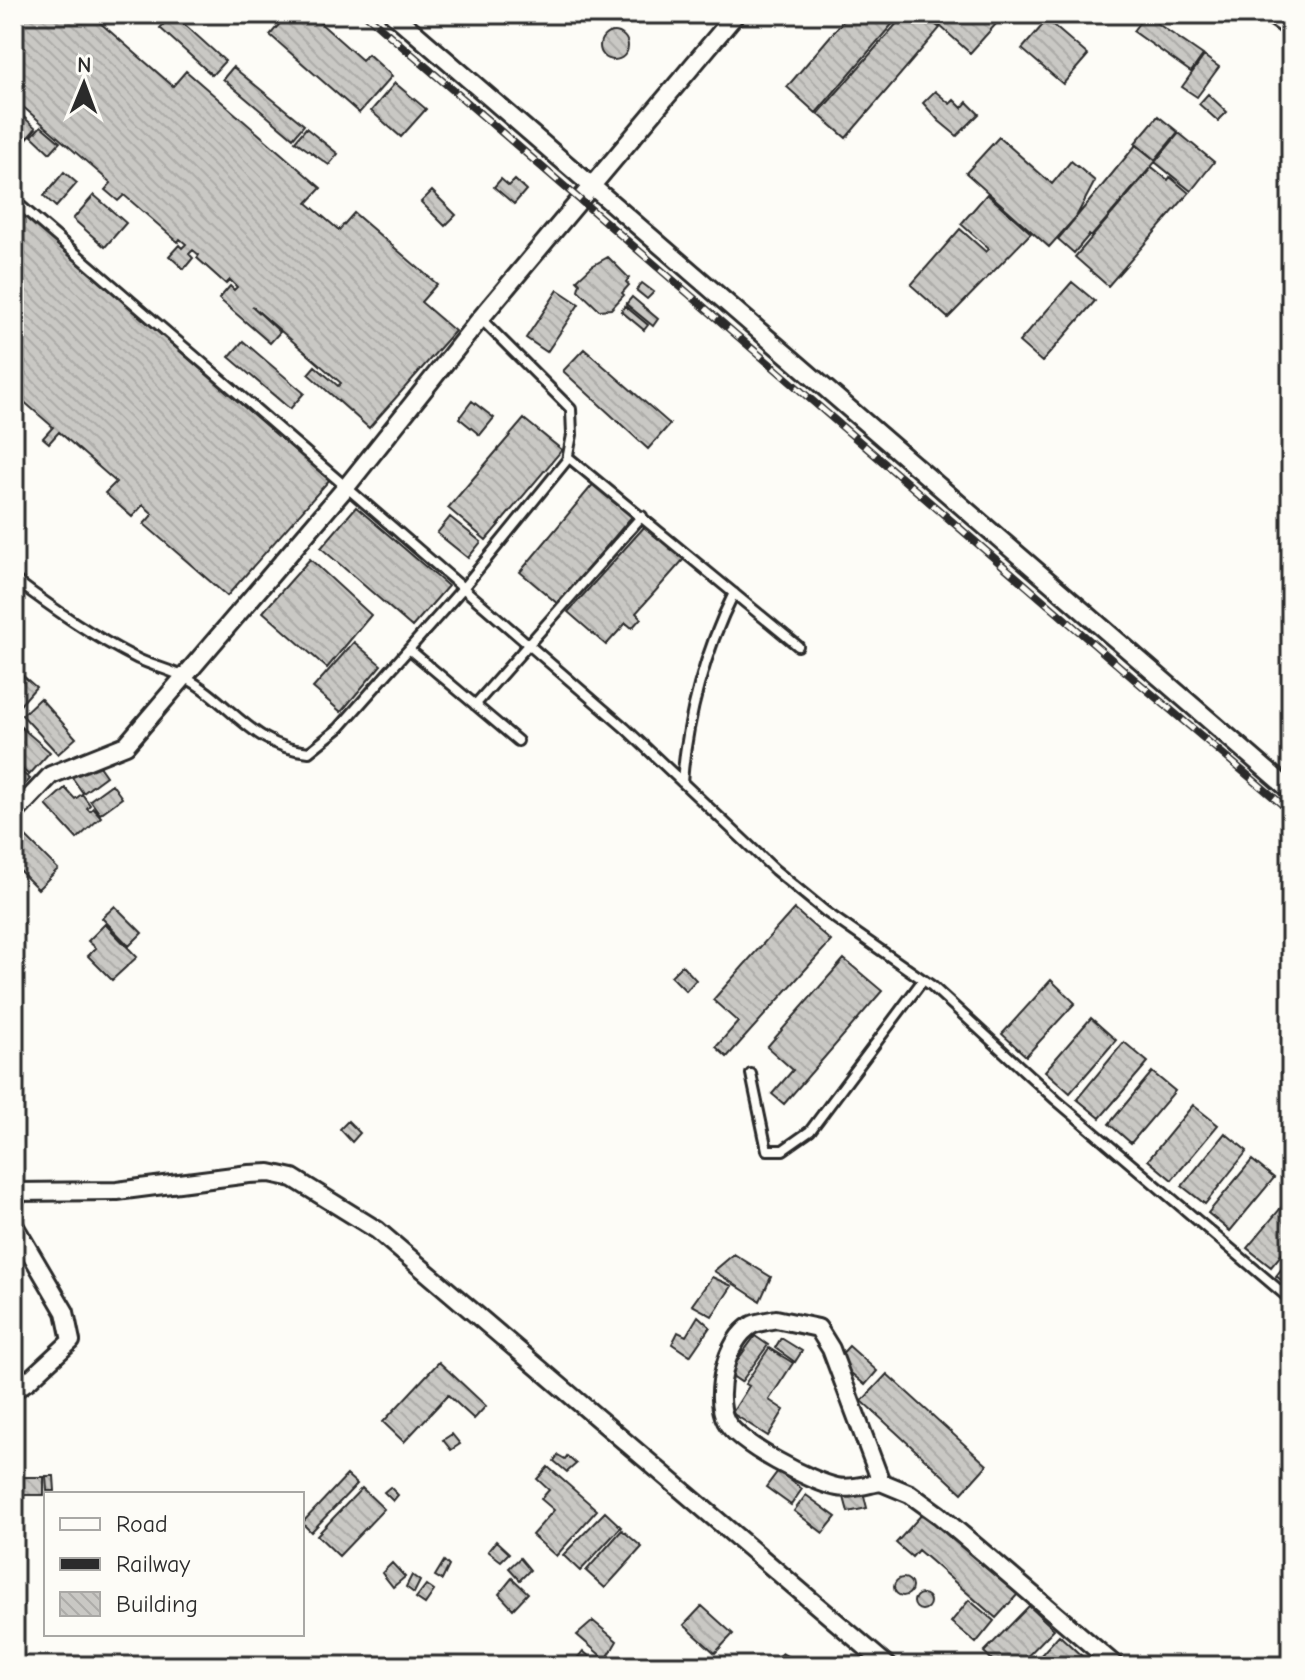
<svg xmlns="http://www.w3.org/2000/svg" width="1305" height="1680" font-family="'Comic Neue',sans-serif">
	<defs>
		<pattern id="building-back-hatch" width="6" height="6" patternUnits="userSpaceOnUse" patternTransform="scale(2)"><rect width="6" height="6" fill="#c9c8c4"/><path d="M-1 5l2 2M0 0l6 6M5-1l2 2" fill="none" stroke="#adaca9"/></pattern>
	</defs>
	<rect width="100%" height="100%" fill="#fdfcf7"/>
	<filter id="ink" filterUnits="userSpaceOnUse"><feTurbulence type="fractalNoise" baseFrequency=".0125" numOctaves="2"/><feDisplacementMap in="SourceGraphic" scale="16" xChannelSelector="R" yChannelSelector="G"/><feConvolveMatrix kernelMatrix="1 2 1 2 8 2 1 2 1" color-interpolation-filters="sRGB"/></filter>
	<g filter="url(#ink)">
		<path fill="url(#building-back-hatch)" stroke="#2b2b2b" stroke-width="2" d="M 14,14 L 90,14 L 173,86 L 186,71 L 321,188 L 307,203 L 339,230 L 354,213 L 437,284 L 421,302 L 455,331 L 369,428 L 308,374 L 315,366 L 338,386 L 341,383 L 252,306 L 280,332 L 270,343 L 219,299 L 230,286 L 234,290 L 237,287 L 230,280 L 226,284 L 197,258 L 199,255 L 193,250 L 189,254 L 193,258 L 184,269 L 169,256 L 179,245 L 182,248 L 186,244 L 180,239 L 178,242 L 124,195 L 118,201 L 105,190 L 111,183 L 14,99 Z
			M 173,14 L 225,61 L 212,75 L 160,28 Z
			M 288,14 L 310,14 L 362,60 L 368,54 L 392,76 L 359,113 L 270,35 Z
			M 849,14 L 901,14 L 816,113 L 787,87 Z
			M 905,14 L 946,14 L 936,25 L 940,28 L 846,138 L 818,114 Z
			M 951,14 L 1005,14 L 970,53 L 940,26 Z
			M 1145,15 L 1203,55 L 1191,72 L 1133,31 Z
			M 1047,20 L 1088,55 L 1063,84 L 1022,49 Z
			M600 46a14 14 0 1 1 28 0a14 14 0 1 1-28 0Z
			M 1204,56 L 1219,67 L 1197,97 L 1182,87 Z
			M 233,67 L 304,125 L 293,138 L 223,79 Z
			M 395,83 L 426,109 L 401,137 L 371,111 Z
			M 935,91 L 950,104 L 954,100 L 962,108 L 967,102 L 979,114 L 957,136 L 939,121 L 923,103 Z
			M 1208,94 L 1227,112 L 1218,121 L 1199,104 Z
			M 18,112 L 36,128 L 25,141 L 14,132 L 14,116 Z
			M 1158,116 L 1178,132 L 1155,160 L 1135,143 Z
			M 41,126 L 60,142 L 50,153 L 32,136 Z
			M 306,128 L 338,154 L 329,165 L 295,141 Z
			M 1179,133 L 1214,162 L 1191,191 L 1155,162 Z
			M 999,137 L 1052,184 L 1071,161 L 1095,181 L 1076,217 L 1049,247 L 966,173 Z
			M 1136,145 L 1156,161 L 1091,237 L 1089,235 L 1074,253 L 1058,239 Z
			M 1152,167 L 1168,180 L 1170,177 L 1189,193 L 1108,286 L 1075,257 Z
			M 64,172 L 77,183 L 56,207 L 44,196 Z
			M 501,179 L 509,186 L 515,180 L 526,190 L 514,204 L 494,187 Z
			M 432,191 L 456,215 L 445,226 L 421,202 Z
			M 987,194 L 1031,233 L 948,318 L 911,285 L 960,229 L 986,252 L 989,249 L 961,224 Z
			M 94,195 L 126,223 L 105,247 L 73,219 Z
			M 14,203 L 331,478 L 227,596 L 144,524 L 153,514 L 143,505 L 132,517 L 105,493 L 116,482 L 59,432 L 49,443 L 43,438 L 53,427 L 14,393 Z
			M 608,257 L 629,278 L 626,282 L 629,285 L 622,293 L 624,295 L 611,309 L 599,310 L 578,290 L 580,283 L 577,280 L 592,266 Z
			M 1072,282 L 1095,301 L 1042,362 L 1019,342 Z
			M 642,283 L 654,292 L 647,299 L 636,290 Z
			M 558,290 L 579,304 L 547,352 L 526,338 Z
			M 632,297 L 658,319 L 653,326 L 626,304 Z
			M 625,306 L 648,325 L 644,330 L 621,311 Z
			M 243,341 L 304,393 L 290,409 L 229,357 Z
			M 584,349 L 670,424 L 648,449 L 563,371 Z
			M 472,401 L 494,418 L 480,435 L 459,418 Z
			M 524,419 L 562,450 L 486,540 L 448,508 Z
			M 595,482 L 634,514 L 558,604 L 520,572 Z
			M 356,507 L 448,586 L 412,627 L 321,548 Z
			M 450,517 L 481,542 L 468,558 L 437,533 Z
			M 646,525 L 684,559 L 636,613 L 641,618 L 632,628 L 626,623 L 606,645 L 568,612 Z
			M 310,559 L 371,615 L 327,668 L 263,612 Z
			M 354,642 L 381,665 L 341,712 L 313,688 Z
			M 14,668 L 36,687 L 14,712 Z
			M 40,698 L 76,738 L 58,754 L 22,715 Z
			M 14,721 L 50,752 L 29,775 L 14,762 Z
			M 94,759 L 106,776 L 83,793 L 71,776 Z
			M 21,772 L 30,779 L 21,789 L 14,781 Z
			M 112,784 L 122,798 L 100,814 L 90,800 Z
			M 65,788 L 75,799 L 82,794 L 90,805 L 87,808 L 90,811 L 93,808 L 101,817 L 77,839 L 46,805 Z
			M 23,834 L 58,869 L 38,889 L 14,865 L 14,843 Z
			M 115,906 L 142,933 L 129,946 L 102,918 Z
			M 794,909 L 831,941 L 727,1057 L 716,1047 L 738,1022 L 713,1000 Z
			M 105,924 L 137,957 L 112,980 L 88,956 L 96,948 L 88,941 Z
			M 844,959 L 882,991 L 784,1104 L 772,1094 L 793,1070 L 767,1047 Z
			M 682,965 L 696,980 L 686,991 L 671,976 Z
			M 1051,980 L 1075,1003 L 1026,1056 L 1002,1034 Z
			M 1091,1018 L 1116,1040 L 1070,1093 L 1045,1071 Z
			M 1124,1042 L 1148,1062 L 1100,1118 L 1077,1099 Z
			M 1152,1072 L 1175,1091 L 1131,1143 L 1109,1124 Z
			M 1193,1105 L 1218,1125 L 1172,1180 L 1148,1160 Z
			M 348,1121 L 360,1133 L 352,1142 L 340,1129 Z
			M 1225,1133 L 1247,1151 L 1205,1204 L 1182,1186 Z
			M 1252,1160 L 1274,1178 L 1230,1231 L 1208,1213 Z
			M 1291,1196 L 1291,1243 L 1271,1267 L 1247,1248 Z
			M 734,1254 L 771,1277 L 760,1301 L 714,1271 Z
			M 1291,1257 L 1291,1287 L 1276,1276 Z
			M 712,1277 L 732,1286 L 712,1316 L 692,1305 Z
			M 698,1316 L 710,1327 L 690,1356 L 672,1344 L 678,1332 L 686,1336 Z
			M 755,1336 L 768,1345 L 741,1382 L 728,1373 Z
			M 781,1338 L 802,1351 L 795,1362 L 775,1348 Z
			M 849,1346 L 877,1371 L 865,1385 L 836,1360 Z
			M 769,1348 L 793,1363 L 769,1400 L 784,1410 L 768,1436 L 732,1413 L 749,1386 L 745,1384 Z
			M 439,1362 L 486,1406 L 474,1419 L 448,1395 L 404,1442 L 383,1422 Z
			M 887,1374 L 987,1465 L 962,1493 L 862,1401 Z
			M 452,1434 L 460,1444 L 451,1450 L 443,1440 Z
			M 558,1455 L 565,1459 L 567,1456 L 576,1464 L 567,1472 L 554,1461 Z
			M 548,1467 L 597,1510 L 556,1556 L 532,1535 L 554,1510 L 541,1499 L 549,1490 L 537,1479 Z
			M 778,1471 L 802,1489 L 791,1505 L 766,1487 Z
			M 347,1475 L 357,1484 L 311,1532 L 302,1523 Z
			M 46,1476 L 54,1476 L 55,1491 L 47,1491 Z
			M 23,1477 L 44,1477 L 44,1495 L 23,1495 Z
			M 390,1487 L 398,1495 L 393,1501 L 384,1492 Z
			M 362,1488 L 384,1509 L 339,1556 L 317,1535 Z
			M 863,1492 L 867,1508 L 848,1512 L 844,1497 Z
			M 806,1495 L 836,1517 L 823,1533 L 794,1511 Z
			M 605,1512 L 621,1527 L 580,1571 L 563,1555 Z
			M 924,1512 L 1018,1594 L 996,1618 L 918,1550 L 912,1557 L 896,1543 Z
			M 622,1530 L 642,1547 L 605,1588 L 586,1571 Z
			M 496,1541 L 509,1553 L 501,1561 L 488,1551 Z
			M 520,1558 L 530,1570 L 520,1580 L 509,1568 Z
			M 444,1561 L 449,1566 L 442,1580 L 435,1576 Z
			M 392,1563 L 405,1577 L 393,1587 L 382,1573 Z
			M 412,1575 L 420,1581 L 414,1593 L 406,1587 Z
			M 512,1578 L 528,1593 L 513,1609 L 499,1594 Z
			M894 1587a9 9 0 1 1 18 0a9 9 0 1 1-18 0Z
			M 426,1585 L 434,1591 L 425,1604 L 416,1598 Z
			M914 1602a8 8 0 1 1 16 0a8 8 0 1 1-16 0Z
			M 969,1600 L 994,1621 L 976,1643 L 951,1622 Z
			M 702,1606 L 733,1634 L 715,1653 L 684,1625 Z
			M 1029,1606 L 1054,1629 L 1018,1666 L 998,1666 L 984,1652 Z
			M 593,1621 L 617,1641 L 606,1660 L 577,1635 Z
			M 1059,1635 L 1086,1660 L 1080,1666 L 1031,1666 Z
			M 583,1651 L 600,1666 L 571,1666 Z
			M 782,1653 L 794,1660 L 783,1666 L 776,1658 Z"/>
		<g fill="none" stroke-linecap="round" stroke-linejoin="round">
			<g stroke="#2b2b2b" stroke-width="14">
				<path id="lane" d="M 14,200 L 625,728 L 775,870 L 826,912 L 932,986 L 1056,1100 L 1291,1300
					M 568,457 L 798,646
					M 14,579 C 55,610 92,636 138,659 C 153,666 170,670 184,677 C 230,701 252,747 309,752 L 339,728 L 463,588 L 567,460 L 572,435 L 571,409 L 481,319
					M 409,649 L 518,741
					M 475,705 L 642,516
					M 682,782 C 687,718 705,651 734,593
					M 751,1074 L 767,1150 L 783,1150 L 810,1131 L 923,980"/>
			</g>
			<g stroke="#2b2b2b" stroke-width="22">
				<path id="street" d="M 393,14 L 1291,791
					M 14,814 L 51,775 L 126,745 L 347,486 L 480,319 L 736,14
					M 14,1192 L 117,1191 L 249,1174 L 270,1173 L 293,1178 L 377,1230 L 888,1666
					M 14,1225 L 65,1312 L 71,1341 L 29,1380 L 14,1390
					M 776,1319 L 818,1328 L 831,1349 L 881,1482 C 868,1484 850,1490 837,1487 C 812,1482 738,1444 726,1421 C 713,1396 726,1339 752,1325 C 758,1322 769,1321 776,1319 Z
					M 881,1482 L 910,1494 L 939,1515 L 1116,1666"/>
			</g>
			<g stroke="#2b2b2b" stroke-width="28">
				<path id="secondary" d="M 1275,14 L 1291,25"/>
			</g>
			<use href="#lane" stroke="#fdfcf7" stroke-width="8"/>
			<use href="#street" stroke="#fdfcf7" stroke-width="16"/>
			<use href="#secondary" stroke="#fdfcf7" stroke-width="22"/>
			<g stroke="#2b2b2b" stroke-width="8">
				<path id="rail" d="M 365,14 L 1133,678 L 1291,812"/>
			</g>
			<use href="#rail" stroke="#fdfcf7" stroke-width="5" stroke-dasharray="15" stroke-linecap="butt"/>
		</g>
	</g>
	<rect width="1305" height="1680" fill="none" stroke="#fdfcf7" stroke-width="48"/>
	<rect x="24" y="24" width="1257" height="1632" fill="none" stroke="#2b2b2b" stroke-width="3" filter="url(#ink)"/>
	<rect x="44" y="1492" width="260" height="144" fill="#fdfcf7" stroke="#a9a8a5" stroke-width="2"/>
	<rect x="60" y="1518" width="40" height="12" fill="#fdfcf7" stroke="#a9a8a5" stroke-width="2"/>
	<text x="116" y="1532" font-size="24" fill="#2b2b2b">Road</text>
	<rect x="60" y="1558" width="40" height="12" fill="#2b2b2b" stroke="#a9a8a5" stroke-width="2"/>
	<text x="116" y="1572" font-size="24" fill="#2b2b2b">Railway</text>
	<rect x="60" y="1592" width="40" height="24" fill="url(#building-back-hatch)" stroke="#a9a8a5" stroke-width="2"/>
	<text x="116" y="1612" font-size="24" fill="#2b2b2b">Building</text>
	<g transform="translate(84 84) rotate(1)" stroke="#fdfcf7" stroke-width="6" paint-order="stroke">
	<path d="M0-6L14 30L0 20L-14 30Z" fill="#2b2b2b"/>
	<text y="-12" font-size="22" font-weight="bold" text-anchor="middle" fill="#2b2b2b">N</text>
	</g>
</svg>
